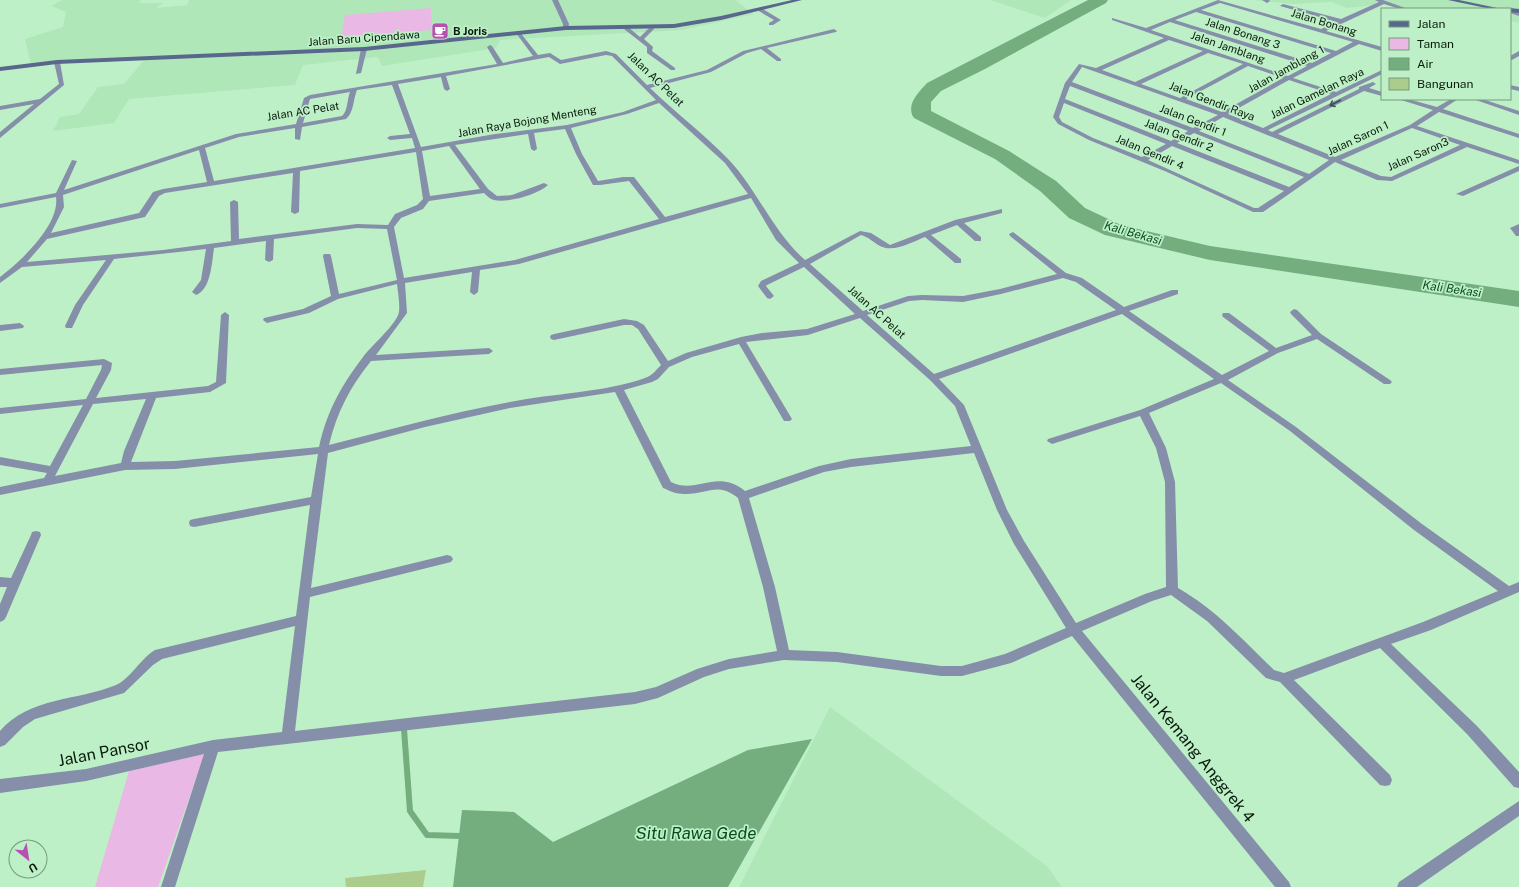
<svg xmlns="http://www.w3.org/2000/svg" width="1519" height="887" font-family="'Public Sans',sans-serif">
	<rect width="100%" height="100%" fill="#bef0c7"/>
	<path fill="#afe7b9" d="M 62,0 L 141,0 L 138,3 L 163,3 L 156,8 L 187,5 L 189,0 L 735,0 L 754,14 L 682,30 L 500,40 L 496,48 L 382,66 L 378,57 L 303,65 L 295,85 L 129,99 L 114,123 L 53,131 L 60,117 L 79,114 L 98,87 L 124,84 L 146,58 L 31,65 L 25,39 L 63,27 L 66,12 L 51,6 Z
		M 990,0 L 1071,0 L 1045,18 Z
		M 1251,0 L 1519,0 L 1519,23 L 1510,21 L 1510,9 L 1404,9 L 1384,4 L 1347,8 L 1332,2 L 1293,4 Z
		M 830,707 L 1047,866 L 1062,887 L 739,887 Z"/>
	<path fill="#e9b8e4" d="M 431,8 L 432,30 L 341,38 L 345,15 Z
		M 205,753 L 158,887 L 95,887 L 129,771 Z"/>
	<path fill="#74ae7f" d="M 812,739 L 728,887 L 453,887 L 462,810 L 514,812 L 553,842 L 748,750 Z"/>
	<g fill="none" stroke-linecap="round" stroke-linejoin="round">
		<path stroke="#74ae7f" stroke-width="6" d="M 404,729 L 410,811 L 427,835 L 459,836"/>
		<path fill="#74ae7f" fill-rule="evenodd" d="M 1088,0 L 1108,0 L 1106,3 L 985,69 L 941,91 L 931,102 L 931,111 L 1009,151 L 1056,181 L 1085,208 L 1121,225 L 1210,246 L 1519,291 L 1519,307 L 1210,260 L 1105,235 L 1069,218 L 1040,191 L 995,159 L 914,118 C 905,105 919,92 927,83 Z"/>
	</g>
	<path fill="#accc8d" d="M 426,870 L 423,887 L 346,887 L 345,878 Z"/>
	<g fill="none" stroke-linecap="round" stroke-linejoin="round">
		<path fill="#858fa9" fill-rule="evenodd" d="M 552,0 L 558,0 L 569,24 L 568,29 L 563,28 L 563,24 Z
			M 1218,0 L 1321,29 L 1337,22 L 1280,6 L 1283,4 L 1341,19 L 1379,2 L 1375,0 L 1383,0 L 1408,9 L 1400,9 L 1384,4 L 1326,31 L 1382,47 L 1382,51 L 1359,44 L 1293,78 L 1336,92 L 1382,70 L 1382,74 L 1268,130 L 1272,132 L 1359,89 L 1359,87 L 1373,82 L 1376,84 L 1369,88 L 1382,92 L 1382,96 L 1364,91 L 1278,134 L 1335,157 L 1410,125 L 1433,110 L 1398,99 L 1408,99 L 1437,107 L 1451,99 L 1458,99 L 1443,109 L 1519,134 L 1519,138 L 1439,112 L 1417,126 L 1519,160 L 1519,164 L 1467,147 L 1392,181 L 1377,180 L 1335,162 L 1263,212 L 1253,212 L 1167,172 L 1089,140 L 1058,124 L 1053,117 L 1065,83 L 1079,64 L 1096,68 L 1164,38 L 1112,20 L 1112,18 L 1146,28 ZM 1220,3 L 1353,42 L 1336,51 L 1201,10 ZM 1196,12 L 1331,53 L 1312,63 L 1175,20 ZM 1170,22 L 1307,66 L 1288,76 L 1151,30 ZM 1169,40 L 1203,51 L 1135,82 L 1102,70 ZM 1208,53 L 1243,64 L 1180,98 L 1141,84 ZM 1248,66 L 1283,78 L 1222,112 L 1186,99 ZM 1082,67 L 1218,115 L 1193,128 L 1072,82 ZM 1289,80 L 1331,94 L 1263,128 L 1228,114 ZM 1070,86 L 1188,131 L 1171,141 L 1065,99 ZM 1064,103 L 1166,144 L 1142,157 L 1093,138 L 1062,122 L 1059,117 ZM 1223,117 L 1329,160 L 1309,174 L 1199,131 ZM 1412,128 L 1460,145 L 1391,177 L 1381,176 L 1341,160 ZM 1194,133 L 1304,177 L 1289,187 L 1177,143 ZM 1172,146 L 1284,191 L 1258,208 L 1254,208 L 1148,160 Z
			M 1262,0 L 1269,0 L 1270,1 L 1267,3 Z
			M 757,8 L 761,8 L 781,20 L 773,25 L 769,25 L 769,23 L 774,20 L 757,10 Z
			M 1510,9 L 1519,12 L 1519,16 L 1510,13 Z
			M 624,27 L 628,27 L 640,37 L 650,27 L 654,27 L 654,29 L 644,39 L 653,47 L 652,51 L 675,68 L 675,70 L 671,70 L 647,53 L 647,47 L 624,29 Z
			M 834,29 L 837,31 L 836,32 L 767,48 L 781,59 L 781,61 L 777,61 L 761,49 L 747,53 L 711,72 L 650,88 C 676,113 705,135 729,160 C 758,191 773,232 805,260 L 860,231 L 871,233 L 890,245 L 955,220 L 1002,209 L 1002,213 L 964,223 L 981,237 L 981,241 L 975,241 L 957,225 L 931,235 L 961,259 L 961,263 L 955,263 L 925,237 C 912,242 894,253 880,246 C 874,243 869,237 861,235 L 810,264 L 863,311 L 908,296 L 922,295 L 963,296 L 1000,289 L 1057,274 L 1010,236 L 1009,234 L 1013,232 L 1066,273 L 1082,278 L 1124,307 L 1172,290 L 1178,290 L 1178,294 L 1129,311 L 1222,375 L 1269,351 L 1223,317 L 1222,315 L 1223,313 L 1229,313 L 1276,348 L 1312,335 L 1291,314 L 1290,312 L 1294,309 L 1297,310 L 1321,334 L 1390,380 L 1392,382 L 1390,384 L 1384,384 L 1317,339 L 1278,353 L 1228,380 L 1296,427 L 1422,524 L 1509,586 L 1519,582 L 1519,592 L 1431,630 L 1391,644 L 1477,726 L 1519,772 L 1519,788 L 1514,787 L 1467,734 L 1380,648 L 1294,680 L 1390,775 L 1392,780 L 1390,785 L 1385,786 L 1380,785 L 1280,682 L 1266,678 L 1207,621 L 1171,595 L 1152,601 L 1082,631 L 1289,882 L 1291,887 L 1275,887 L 1072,636 L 1011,663 L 962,676 L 941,676 L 837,662 L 784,660 L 729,669 L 704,677 L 658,698 L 635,704 L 218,752 L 175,887 L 161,887 L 204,754 L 86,781 L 0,793 L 0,779 L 86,769 L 213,740 L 282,732 L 295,626 L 162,659 L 153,665 L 124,693 L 35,719 L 23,727 L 5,745 L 0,747 L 0,731 C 29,697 77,701 116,685 C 130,679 140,659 155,650 L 296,616 L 310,505 L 194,527 L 190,526 L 189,523 L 190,520 L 194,519 L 311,497 L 318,454 L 175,469 L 125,470 L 0,495 L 0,487 L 44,478 L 47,473 L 0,465 L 0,457 L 50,466 L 83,405 L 0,414 L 0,408 L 86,399 L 101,370 L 102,365 L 0,375 L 0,369 L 104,359 L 112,363 L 111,370 L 96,398 L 208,386 L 216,382 L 221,315 L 225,312 L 229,315 L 226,383 L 210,392 L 156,398 L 131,462 L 175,461 L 319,447 C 327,411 341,386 363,357 C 370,347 397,324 399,312 C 400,304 398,293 397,284 L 338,299 L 309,313 L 267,323 L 263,320 L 264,318 L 303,309 L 331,296 L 323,256 L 324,254 L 330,254 L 331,256 L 339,294 L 397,280 L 387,229 L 357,228 L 274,239 L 273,260 L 269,262 L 265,260 L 266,241 L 214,248 C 212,261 211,290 196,295 L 192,292 L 201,280 L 206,249 L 114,259 L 83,305 L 72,328 L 66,328 L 65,326 L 75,305 L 106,260 L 22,267 L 0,283 L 0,277 C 21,261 60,225 56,197 L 0,208 L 0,204 L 56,193 L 72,160 L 77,161 L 64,190 L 236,134 L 296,124 L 304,98 L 310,95 L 497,64 L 487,47 L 490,45 L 492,46 L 503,63 L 533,56 L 516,33 L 519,31 L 538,55 L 550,53 L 561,60 L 606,51 L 616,54 L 647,85 L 707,70 L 743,51 ZM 606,55 L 612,56 L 656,100 L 623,112 L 567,125 L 495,134 L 421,147 L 398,84 L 441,77 L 444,89 L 447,91 L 450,89 L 446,76 L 549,57 L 560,64 ZM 392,85 L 410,134 L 390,136 L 387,138 L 390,140 L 412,138 L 415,148 L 214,181 L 205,148 L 239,137 L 295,128 L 295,139 L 300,140 L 302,127 L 346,119 C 354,112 353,100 357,90 ZM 350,92 C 347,99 348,111 342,116 L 303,123 L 310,99 ZM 659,103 L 725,163 L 748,194 L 665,217 L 634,177 L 623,177 L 598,181 L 582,154 L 571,128 L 627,114 ZM 565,129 L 576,154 L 593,185 L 600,185 L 629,181 L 659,219 L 515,260 L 404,278 L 394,227 L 401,218 L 423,209 L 429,201 L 484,193 C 487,196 490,199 494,200 C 508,203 537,195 548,185 L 544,183 L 512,195 L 497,196 L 488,189 L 455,145 L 528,134 L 531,149 L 534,151 L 537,149 L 534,133 ZM 449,146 L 480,189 L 430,196 L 422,151 ZM 199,150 L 207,182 L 163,189 L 153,192 L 139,213 L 51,233 L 64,207 L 63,195 ZM 416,152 L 423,199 L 417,205 L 395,214 L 388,225 L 357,224 L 239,239 L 238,202 L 234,200 L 230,202 L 231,241 L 163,250 L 27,262 L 47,239 L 145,217 L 159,196 L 165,193 L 293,173 L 291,212 L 295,214 L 299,212 L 300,171 ZM 751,198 L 776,240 L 799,263 L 761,281 L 758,286 L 767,298 L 770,299 L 774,296 L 766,286 L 767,285 L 804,267 L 855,314 L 807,329 L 762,333 L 741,337 L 686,353 L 668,361 L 644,325 L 637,321 L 624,319 L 554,334 L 551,335 L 550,337 L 551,339 L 554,340 L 624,325 L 632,325 L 638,329 L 661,365 C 656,370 652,376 645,378 C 602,393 554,393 510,402 C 449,413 389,430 329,445 C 337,412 350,387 371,361 L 489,354 L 493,351 L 489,348 L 376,355 L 407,313 L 405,283 L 472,272 L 470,292 L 474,295 L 478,292 L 480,270 L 519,264 ZM 1063,278 L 1076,282 L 1116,310 L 934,374 L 867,315 L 909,301 L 922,300 L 963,302 L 1001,294 ZM 1122,314 L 1214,379 L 1140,410 L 1048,439 L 1047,441 L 1052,444 L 1140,416 L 1156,448 L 1165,482 L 1166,587 L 1145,594 L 1076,623 L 1024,541 L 1007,510 L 964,405 L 939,379 ZM 860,318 L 930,380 L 955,406 L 971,446 L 851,459 L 819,466 L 745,491 C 716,468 697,495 671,482 L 624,390 L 652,382 L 658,379 L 669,367 L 692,357 L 739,344 L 784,421 L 790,421 L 792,419 L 746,342 L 808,335 ZM 1221,383 L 1290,431 L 1414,530 L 1498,591 L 1423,622 L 1284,673 L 1274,670 C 1243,640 1215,609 1178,588 L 1175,482 L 1166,448 L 1149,413 ZM 615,392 L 663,488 C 670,491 676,494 684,494 C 707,495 717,481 738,498 L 763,587 L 777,651 L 729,659 L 697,669 L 656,687 L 635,692 L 295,731 L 310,597 L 447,563 L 451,562 L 453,559 L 451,556 L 447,555 L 311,588 L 328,453 L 425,427 L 510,408 ZM 146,399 L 124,451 L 121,463 L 55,476 L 93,404 ZM 974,453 L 997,510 L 1014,544 L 1066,628 L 1005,654 L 962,666 L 941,666 L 837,652 L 789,650 L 775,587 L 749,498 L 824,472 L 851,467 Z
			M 364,47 L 367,49 L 361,73 L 356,74 L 361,49 Z
			M 1519,51 L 1519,56 L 1510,61 L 1510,56 Z
			M 57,60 L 60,62 L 64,85 L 0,138 L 0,132 L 34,104 L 0,110 L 0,106 L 40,99 L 59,84 L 54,62 Z
			M 1510,85 L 1519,87 L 1519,91 L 1510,89 Z
			M 1473,99 L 1482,99 L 1519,111 L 1519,115 Z
			M 1519,166 L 1519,171 L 1463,196 L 1456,194 Z
			M 1519,224 L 1519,236 L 1516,236 L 1510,228 Z
			M 20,323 L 24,326 L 23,328 L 0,331 L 0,325 Z
			M 36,531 L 40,532 L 41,535 L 6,617 L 4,620 L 0,622 L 0,604 L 7,587 L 0,587 L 0,577 L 11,578 L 31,535 L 32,532 Z
			M 1519,801 L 1519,816 L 1417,887 L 1397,887 L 1399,882 Z"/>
		<path fill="#5a678d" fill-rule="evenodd" d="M 792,0 L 802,0 L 721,20 L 674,28 L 566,30 L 364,51 L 57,64 L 0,71 L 0,67 L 57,60 L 364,47 L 566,26 L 674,24 L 721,16 Z
			M 1448,0 L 1459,0 L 1502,9 L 1491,9 Z
			M 1510,8 L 1519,9 L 1519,13 L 1510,12 L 1510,9 L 1508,9 Z"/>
	</g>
	<defs><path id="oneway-shaft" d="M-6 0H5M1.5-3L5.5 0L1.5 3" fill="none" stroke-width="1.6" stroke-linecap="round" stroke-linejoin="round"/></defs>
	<use stroke="#404f53" href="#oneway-shaft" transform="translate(1335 103) rotate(153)"/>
	<defs>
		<g id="cafe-square" transform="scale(0.9)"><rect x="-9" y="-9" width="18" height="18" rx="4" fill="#b850b2" stroke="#bef0c7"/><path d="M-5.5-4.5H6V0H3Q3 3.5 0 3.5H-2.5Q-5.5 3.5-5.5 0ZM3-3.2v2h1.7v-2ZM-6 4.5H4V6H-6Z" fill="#fff"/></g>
	</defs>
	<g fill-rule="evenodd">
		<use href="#cafe-square" x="440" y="31"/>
	</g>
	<g text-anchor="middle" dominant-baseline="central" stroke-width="3.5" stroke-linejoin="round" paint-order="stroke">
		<g font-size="11" fill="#081b0c" stroke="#bef0c7">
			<text transform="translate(1324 22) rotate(17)">Jalan Bonang</text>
			<text transform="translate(1243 33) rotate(18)">Jalan Bonang 3</text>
			<text transform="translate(364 38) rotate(-4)">Jalan Baru Cipendawa</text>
			<text transform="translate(1228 47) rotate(19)">Jalan Jamblang</text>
			<text transform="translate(1286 69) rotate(-29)">Jalan Jamblang 1</text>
			<text transform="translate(656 79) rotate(44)">Jalan AC Pelat</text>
			<text transform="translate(1317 93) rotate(-26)">Jalan Gamelan Raya</text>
			<text transform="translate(1212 101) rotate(21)">Jalan Gendir Raya</text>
			<text transform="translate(303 111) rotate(-9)">Jalan AC Pelat</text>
			<text transform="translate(1193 120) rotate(21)">Jalan Gendir 1</text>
			<text transform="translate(527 121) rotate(-10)">Jalan Raya Bojong Menteng</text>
			<text transform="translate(1179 135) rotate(21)">Jalan Gendir 2</text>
			<text transform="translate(1358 138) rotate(-25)">Jalan Saron 1</text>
			<text transform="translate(1150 152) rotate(23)">Jalan Gendir 4</text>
			<text transform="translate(1418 154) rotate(-24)">Jalan Saron3</text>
			<text transform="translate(877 312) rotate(42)">Jalan AC Pelat</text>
		</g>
		<g font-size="11" font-weight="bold" fill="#081b0c" stroke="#bef0c7" text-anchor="start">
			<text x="453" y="31">B Joris</text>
		</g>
		<g font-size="12" font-style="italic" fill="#064c20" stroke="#bef0c7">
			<text transform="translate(1133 233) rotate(16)">Kali Bekasi</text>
			<text transform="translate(1452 289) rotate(8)">Kali Bekasi</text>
		</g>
		<g font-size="16" fill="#081b0c" stroke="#bef0c7">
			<text transform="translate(1193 748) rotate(51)">Jalan Kemang Anggrek 4</text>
			<text transform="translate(104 752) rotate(-11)">Jalan Pansor</text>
		</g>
		<g font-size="17" font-style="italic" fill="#064c20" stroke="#bef0c7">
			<text x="696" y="833">Situ Rawa Gede</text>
		</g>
	</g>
	<rect x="1381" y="8" width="130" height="92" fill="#bef0c7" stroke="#759b7c"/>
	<rect x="1389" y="21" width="20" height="6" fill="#5a678d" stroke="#759b7c"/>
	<text x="1417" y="28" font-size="12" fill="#081b0c">Jalan</text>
	<rect x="1389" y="38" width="20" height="12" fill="#e9b8e4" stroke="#759b7c"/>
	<text x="1417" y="48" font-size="12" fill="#081b0c">Taman</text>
	<rect x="1389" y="58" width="20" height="12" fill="#74ae7f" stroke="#759b7c"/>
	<text x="1417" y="68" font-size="12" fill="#081b0c">Air</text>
	<rect x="1389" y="78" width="20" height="12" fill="#accc8d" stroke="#759b7c"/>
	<text x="1417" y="88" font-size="12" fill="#081b0c">Bangunan</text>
	<g transform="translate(28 859) rotate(150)"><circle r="19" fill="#bef0c7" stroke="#759b7c"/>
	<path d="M0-3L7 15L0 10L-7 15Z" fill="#b850b2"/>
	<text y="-6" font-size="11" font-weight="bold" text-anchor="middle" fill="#081b0c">U</text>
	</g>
</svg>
